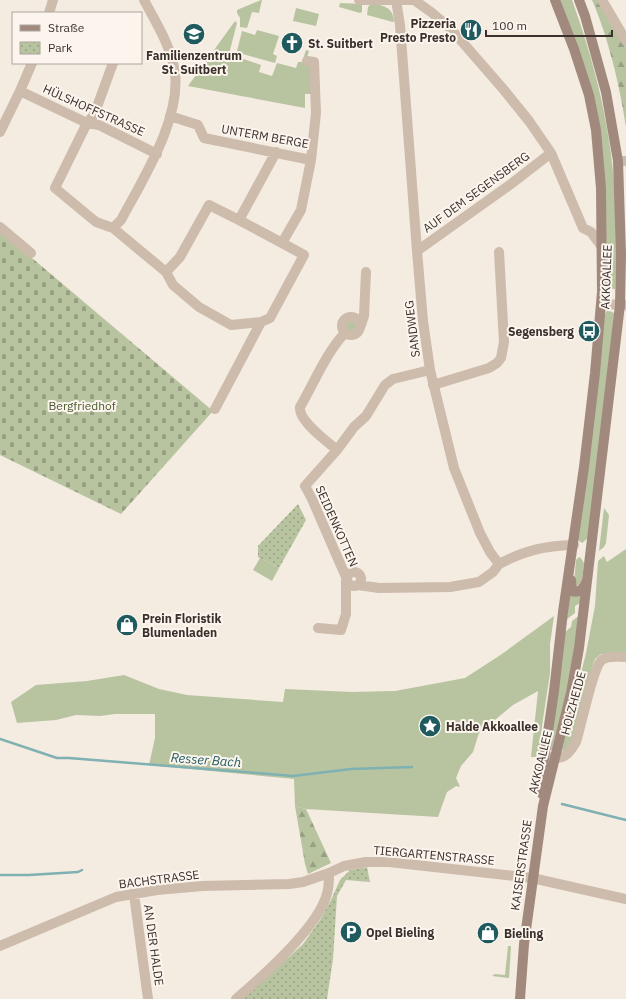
<svg xmlns="http://www.w3.org/2000/svg" width="626" height="999" font-family="'IBM Plex Sans',sans-serif">
	<defs>
		<pattern id="forest-firs" width="22" height="20" patternUnits="userSpaceOnUse"><rect width="22" height="20" fill="#b8c4a0"/><path d="M5 1l3.5 6h-7zM16 11l3.5 6h-7z" fill="#97a083"/></pattern>
		<pattern id="cemetery-stones" width="16" height="16" patternUnits="userSpaceOnUse"><rect width="16" height="16" fill="#b8c4a0"/><path d="M2 7V4a2 2 0 0 1 4 0v3zM10 15v-3a2 2 0 0 1 4 0v3z" fill="#97a083"/></pattern>
		<pattern id="park-dots" width="8" height="8" patternUnits="userSpaceOnUse"><rect width="8" height="8" fill="#b8c4a0"/><path d="M2 2h.1M6 6h.1" fill="none" stroke="#97a083" stroke-width="1.8" stroke-linecap="round"/></pattern>
	</defs>
	<rect width="100%" height="100%" fill="#f4ebe1"/>
	<path fill="#b8c4a0" d="M 261,0 L 262,0 L 259,13 L 252,12 L 247,28 L 240,27 L 240,18 L 237,13 L 237,10 Z
		M 559,0 L 572,0 C 592,55 607,112 613,171 C 617,210 617,250 615,289 L 606,288 L 606,209 L 601,150 Z
		M 340,3 L 362,4 L 362,12 L 360,13 L 339,7 Z
		M 371,4 C 383,5 393,7 394,21 L 393,22 L 367,15 L 368,7 Z
		M 296,8 L 319,14 L 316,26 L 293,21 Z
		M 235,21 L 237,23 L 229,54 L 261,65 L 259,72 L 272,76 L 277,63 L 296,68 L 298,62 L 302,62 L 306,50 L 309,51 L 306,61 L 312,64 L 312,94 L 305,94 L 305,108 L 188,86 Z
		M 257,30 L 279,36 L 273,54 L 277,56 L 275,63 L 239,53 L 237,51 L 242,31 L 255,35 Z
		M 608,310 L 614,313 L 614,316 L 588,538 L 582,543 L 578,540 L 604,316 L 606,312 Z
		M346 327a6 6 0 1 1 12 0a6 6 0 1 1-12 0Z
		M 604,508 L 609,515 L 606,543 L 604,547 L 599,551 Z
		M 626,549 L 626,653 L 601,654 L 595,659 L 592,667 L 586,692 L 570,747 L 563,751 L 562,750 L 586,653 L 595,606 L 598,561 L 604,556 L 607,562 Z
		M 580,557 L 584,563 L 582,581 L 577,586 L 574,583 L 576,560 L 578,558 Z
		M 260,558 L 279,568 L 272,581 L 253,570 Z
		M 569,591 L 578,596 L 581,596 L 583,601 L 575,606 L 575,613 L 567,619 Z
		M 581,614 L 574,665 L 552,750 L 550,749 L 564,633 L 571,627 L 572,621 Z
		M 554,616 L 550,644 L 550,673 L 542,726 L 540,748 L 536,757 L 531,757 L 538,691 L 513,705 L 479,733 L 473,752 L 461,766 L 456,778 L 460,787 L 456,786 L 447,792 L 438,817 L 306,809 L 295,806 L 294,779 L 149,765 L 155,738 L 155,714 L 115,714 L 100,716 L 76,715 L 56,720 L 17,723 L 11,702 L 36,685 L 87,681 L 124,675 L 159,689 L 187,695 L 283,702 L 285,689 L 352,692 L 395,691 L 465,678 L 502,654 Z
		M 508,946 L 511,946 L 509,978 L 492,976 L 495,974 L 505,975 Z"/>
	<path fill="url(#forest-firs)" d="M 592,0 L 599,0 L 626,47 L 626,127 C 620,87 608,36 592,0 Z
		M 295,806 L 306,809 L 331,863 L 308,874 L 305,864 Z"/>
	<path fill="url(#cemetery-stones)" d="M 0,231 L 213,411 L 121,514 L 0,455 Z"/>
	<path fill="url(#park-dots)" d="M 298,504 L 306,520 L 279,568 L 258,557 L 258,546 Z
		M 367,867 L 370,882 L 346,880 L 337,896 L 333,959 L 327,999 L 243,999 L 303,944 L 320,920 L 331,900 L 340,880 L 350,870 Z"/>
	<g fill="none" stroke-linecap="round" stroke-linejoin="round">
		<path stroke="#7fb0b2" stroke-width="2.5" d="M 0,739 L 57,758 L 69,758 L 293,776 L 351,769 L 412,767
			M 562,804 L 626,820
			M 0,875 L 29,875 L 78,872 L 82,870"/>
		<path stroke="#cdbbac" stroke-width="10" d="M 359,0 L 396,0 L 400,25 L 417,251 L 423,321 L 430,370 L 454,468 L 480,533 L 490,552 L 499,564 C 526,550 544,546 574,545
			M 396,0 L 414,0 L 431,12 L 451,29 L 504,90 L 529,121 L 551,153 L 583,228 L 591,232 L 602,247
			M 602,0 L 626,41
			M 49,13 L 53,0
			M 113,63 L 94,115 L 87,123 L 55,188 L 96,222 L 113,228 L 166,272 L 173,285 L 199,307 L 231,325 L 261,322 L 215,409
			M 20,91 L 87,123 L 99,125 L 157,154
			M 170,116 L 198,125 L 204,138 L 311,160 L 316,113 L 314,62 L 307,61
			M 0,132 L 20,91 L 32,63
			M 618,161 L 626,161
			M 239,220 L 282,243
			M 0,227 L 31,253
			M 113,228 L 121,220 C 143,179 184,115 174,67 C 169,43 155,21 144,0
			M 417,251 L 511,184 L 551,153
			M 166,272 L 180,257 L 209,205 L 239,220 L 276,152
			M 601,304 L 626,305
			M342 326a9 9 0 1 1 18 0a9 9 0 1 1-18 0Z
			M 261,322 L 270,318 L 304,255 L 282,243 L 301,210 L 311,160
			M 361,325 L 364,316 L 366,272
			M 345,333 C 327,351 313,385 300,407 C 298,421 327,441 337,450 L 354,427 L 366,416 L 385,385 L 393,379 L 430,370
			M 433,385 L 489,368 L 497,363 L 501,358 L 504,342 L 499,252
			M 337,450 L 305,486 L 312,499 L 346,577
			M347 579a7 7 0 1 1 14 0a7 7 0 1 1-14 0Z
			M 358,585 L 379,588 L 450,587 L 479,582 L 493,572 L 499,564
			M 318,628 L 341,630 L 346,614 L 346,581
			M 547,757 C 563,760 568,756 576,742 C 581,727 593,666 602,660 C 608,655 619,657 626,657
			M 134,894 L 148,999
			M 0,946 L 116,897 L 157,890 L 202,886 L 289,884 L 303,882 L 329,873
			M 236,999 C 263,976 323,923 328,889 C 329,884 329,878 329,873 L 344,866 L 366,862 L 389,862 L 532,878 L 626,899"/>
		<path stroke="#a18a7d" stroke-width="10" d="M 571,580 L 572,591 C 580,594 584,587 587,581
			M 542,794 L 541,780 L 554,691 L 563,612 L 584,467 L 595,373 L 602,292 L 601,188 L 596,130 L 589,95 L 574,49 L 555,0
			M 520,999 L 524,944 L 543,806 L 571,693 L 579,648 L 620,305 L 621,254 L 618,161 L 606,92 L 585,16 L 579,0"/>
	</g>
	<defs>
		<g id="restaurant-disc" transform="scale(1.15)"><circle r="9.5" fill="#1f5a5e" stroke="#fbf5ee"/><path d="M-5-6h1v4h1v-4h1v4h1v-4h1v5L-1.5 .5V6h-2V.5L-5-1ZM5-6V6H3V1.5H1.5Q1.5-4 5-6Z" fill="#fff"/></g>
		<g id="school-disc" transform="scale(1.15)"><circle r="9.5" fill="#1f5a5e" stroke="#fbf5ee"/><path d="M0-5L7-2L0 1L-7-2ZM-4 1L0 2.5L4 1V4Q0 6-4 4Z" fill="#fff"/></g>
		<g id="church-disc" transform="scale(1.15)"><circle r="9.5" fill="#1f5a5e" stroke="#fbf5ee"/><path d="M-1.2-6h2.4v3.5h3.3v2.4h-3.3V6h-2.4V-.1h-3.3v-2.4h3.3Z" fill="#fff"/></g>
		<g id="bus-disc" transform="scale(1.15)"><circle r="9.5" fill="#1f5a5e" stroke="#fbf5ee"/><path d="M-5-6H5V4H4V6H2V4H-2V6H-4V4H-5ZM-3.5-4V0h7V-4ZM-3.5 1.2v1.5H-2V1.2ZM2 1.2v1.5H3.5V1.2Z" fill="#fff"/></g>
		<g id="shop-disc" transform="scale(1.15)"><circle r="9.5" fill="#1f5a5e" stroke="#fbf5ee"/><path d="M-5-2.5h2.3a2.7 3.5 0 0 1 5.4 0H5L5.5 6h-11ZM-1.5-2.5h3a1.5 2.3 0 0 0-3 0Z" fill="#fff"/></g>
		<g id="sight-disc" transform="scale(1.15)"><circle r="9.5" fill="#1f5a5e" stroke="#fbf5ee"/><path d="M0-6L1.8-2.2L6-1.7L2.9 1.2L3.7 5.4L0 3.3L-3.7 5.4L-2.9 1.2L-6-1.7L-1.8-2.2Z" fill="#fff"/></g>
		<g id="parking-disc" transform="scale(1.15)"><circle r="9.5" fill="#1f5a5e" stroke="#fbf5ee"/><path d="M-3.5-5.5H1a3.5 3.5 0 0 1 0 7H-1V5.5H-3.5ZM-1-3.4V-.6H.8a1.4 1.4 0 0 0 0-2.8Z" fill="#fff"/></g>
	</defs>
	<g fill-rule="evenodd">
		<use href="#restaurant-disc" x="471" y="30"/>
		<use href="#school-disc" x="194" y="34"/>
		<use href="#church-disc" x="292" y="43"/>
		<use href="#bus-disc" x="589" y="331"/>
		<use href="#shop-disc" x="127" y="625"/>
		<use href="#sight-disc" x="430" y="726"/>
		<use href="#parking-disc" x="351" y="932"/>
		<use href="#shop-disc" x="488" y="933"/>
	</g>
	<g text-anchor="middle" dominant-baseline="central" stroke-width="4" stroke-linejoin="round" paint-order="stroke">
		<g font-size="12" font-weight="bold" fill="#3b302b" stroke="#fbf5ee" text-anchor="start">
			<text x="456" y="23" text-anchor="end">Pizzeria<tspan x="456" dy="14">Presto Presto</tspan></text>
			<text x="308" y="43">St. Suitbert</text>
			<text x="194" y="55" text-anchor="middle">Familienzentrum<tspan x="194" dy="14">St. Suitbert</tspan></text>
			<text x="574" y="331" text-anchor="end">Segensberg</text>
			<text x="142" y="618">Prein Floristik<tspan x="142" dy="14">Blumenladen</tspan></text>
			<text x="446" y="726">Halde Akkoallee</text>
			<text x="366" y="932">Opel Bieling</text>
			<text x="504" y="933">Bieling</text>
		</g>
		<g font-size="12" fill="#3b302b" stroke="#fbf5ee">
			<text transform="translate(94 110) rotate(24)">HÜLSHOFFSTRASSE</text>
			<text transform="translate(265 136) rotate(10)">UNTERM BERGE</text>
			<text transform="translate(476 192) rotate(-36)">AUF DEM SEGENSBERG</text>
			<text transform="translate(606 277) rotate(-88)">AKKOALLEE</text>
			<text transform="translate(412 329) rotate(-97)">SANDWEG</text>
			<text transform="translate(337 526) rotate(66)">SEIDENKOTTEN</text>
			<text transform="translate(573 703) rotate(-75)">HOLZHEIDE</text>
			<text transform="translate(540 762) rotate(-76)">AKKOALLEE</text>
			<text transform="translate(434 855) rotate(5)">TIERGARTENSTRASSE</text>
			<text transform="translate(521 865) rotate(-82)">KAISERSTRASSE</text>
			<text transform="translate(159 879) rotate(-7)">BACHSTRASSE</text>
			<text transform="translate(154 945) rotate(82)">AN DER HALDE</text>
		</g>
		<g font-size="12" fill="#4a5a2e" stroke="#fbf5ee">
			<text x="82" y="405">Bergfriedhof</text>
		</g>
		<g font-size="13" font-style="italic" fill="#1f5a5e" stroke="#fbf5ee">
			<text transform="translate(206 760) rotate(4)">Resser Bach</text>
		</g>
	</g>
	<rect x="12" y="12" width="130" height="52" fill="#fbf5ee" stroke="#aea6a0"/>
	<rect x="20" y="25" width="20" height="6" fill="#a18a7d" stroke="#aea6a0"/>
	<text x="48" y="32" font-size="12" fill="#3b302b">Straße</text>
	<rect x="20" y="42" width="20" height="12" fill="url(#park-dots)" stroke="#aea6a0"/>
	<text x="48" y="52" font-size="12" fill="#3b302b">Park</text>
	<path d="M486 30v6h126v-6" fill="none" stroke="#3b302b" stroke-width="2"/>
	<text x="492" y="30" font-size="12" fill="#3b302b" stroke="#fbf5ee" stroke-width="3" paint-order="stroke">100 m</text>
</svg>
